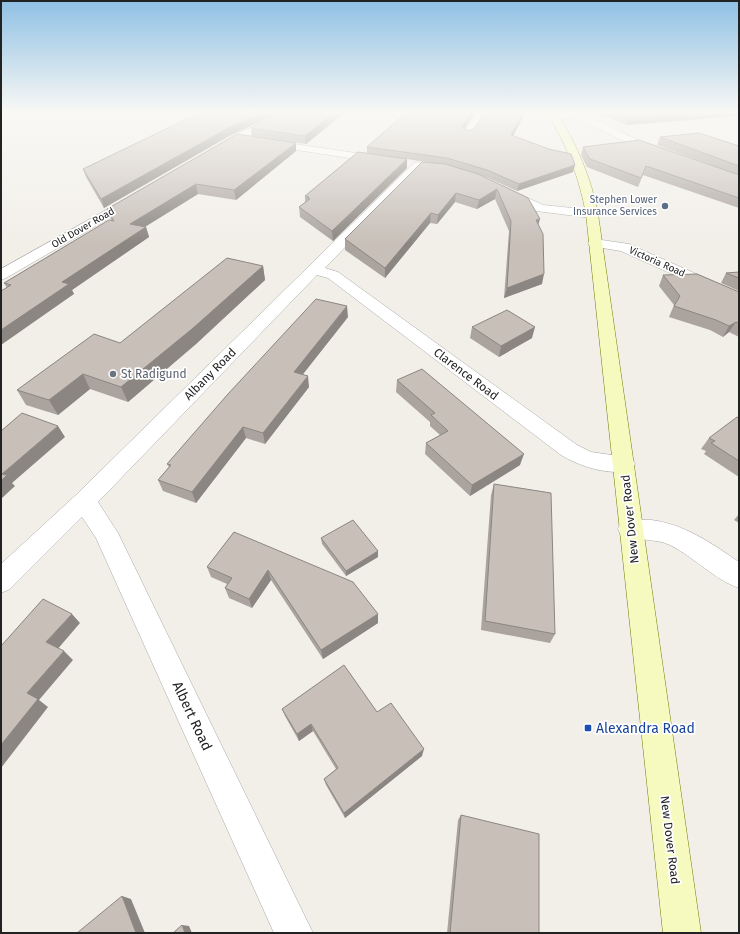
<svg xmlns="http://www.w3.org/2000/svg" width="740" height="934" font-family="'Fira Sans',sans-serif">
	<rect width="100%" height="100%" fill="#f2efe9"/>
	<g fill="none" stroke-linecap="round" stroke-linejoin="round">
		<g stroke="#a9a9a9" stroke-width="1">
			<path id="minor" d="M 284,113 L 297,113 L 240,140 L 222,151 L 214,151 L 213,149 L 232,136 Z
				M 477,113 L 488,113 L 482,118 L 471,135 L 465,135 L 463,133 Z
				M 548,113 L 584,114 L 633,138 L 663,150 L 664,152 L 659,155 L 655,154 L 625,142 L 579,119 L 552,117 L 549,116 Z
				M 267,140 L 383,157 L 388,160 L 383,163 L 263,145 L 262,143 L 263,141 Z
				M 418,162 L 424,165 L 422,167 L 325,268 L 338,272 L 577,445 L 591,452 L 632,458 L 635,464 L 632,470 C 610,476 581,467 561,455 L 328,278 L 317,275 L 98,502 L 118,533 L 313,933 L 274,933 L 96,538 L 82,517 L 10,589 L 1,593 L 1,564 L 76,495 L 414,163 Z
				M 503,186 L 543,205 L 592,210 L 597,211 L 598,214 L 597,217 L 592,218 L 536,211 L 499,193 L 497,190 L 499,187 Z
				M 135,194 L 139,195 L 141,198 L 139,201 L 6,278 L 1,280 L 1,269 Z
				M 595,239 L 629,244 L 739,293 L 739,304 L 621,251 L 590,246 L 588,243 L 590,240 Z
				M 630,519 C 639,520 649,519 658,521 C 689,527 714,545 739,562 L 739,588 C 715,580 694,557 670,545 C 655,538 637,541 621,536 L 618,529 L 621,522 Z"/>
		</g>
		<g stroke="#707d05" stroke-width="1">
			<path id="secondary" d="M 547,113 L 557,113 C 577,145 591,177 598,214 L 701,933 L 663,933 L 586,214 C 579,177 567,145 547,113 Z"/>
		</g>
		<use href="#minor" fill="#fff" fill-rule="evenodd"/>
		<use href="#secondary" fill="#f7fabf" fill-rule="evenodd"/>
	</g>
	<path fill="#aba49e" d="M 344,113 L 306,144 L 252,136 L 251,128 Z
		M 475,113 L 464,129 L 465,130 L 473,130 L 485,113 L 525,113 L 513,136 L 575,165 L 573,172 L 517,191 L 486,177 L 446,165 L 367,153 L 367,147 Z
		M 598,113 L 739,113 L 627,125 L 601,115 Z
		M 231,135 L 104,208 L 86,177 L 83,169 Z
		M 660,137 L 739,146 L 739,208 L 643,175 L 638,187 L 587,167 L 581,155 L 583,147 L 714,166 L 657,145 Z
		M 296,151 L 236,200 L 198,194 L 145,227 L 146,227 L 149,237 L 72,290 L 74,294 L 7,288 L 4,283 L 111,220 L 107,209 Z
		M 407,168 L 333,241 L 300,217 L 299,207 L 305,202 L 305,196 Z
		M 478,174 L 538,224 L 542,284 L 504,298 L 509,231 L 495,199 L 477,209 L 455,202 L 437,224 L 430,223 L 385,278 L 345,250 L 345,239 Z
		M 263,266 L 265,280 L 196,344 L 128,402 L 90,389 L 58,415 L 26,405 L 17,390 L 120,343 Z
		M 739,272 L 739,291 L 721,283 L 726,273 Z
		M 663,275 L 739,292 L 739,337 L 729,332 L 723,337 L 710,330 L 669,317 L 674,305 L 659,286 Z
		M 348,317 L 303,374 L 309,387 L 265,444 L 246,438 L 196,503 L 163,491 L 158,480 L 169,467 L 167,464 Z
		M 472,327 L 532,338 L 499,357 L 470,338 Z
		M 397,380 L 520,465 L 470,496 L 425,454 L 426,443 L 440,435 L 430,426 L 430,422 L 396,392 Z
		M 739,418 L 739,477 L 704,454 L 706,451 L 701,449 L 709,438 Z
		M 494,484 L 555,634 L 550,643 L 481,630 L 491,495 Z
		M 739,514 L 739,523 L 734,520 Z
		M 234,532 L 378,614 L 378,623 L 323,659 L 271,580 L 252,608 L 229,598 L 225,588 L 227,584 L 211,577 L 207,567 Z
		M 321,538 L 378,551 L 378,557 L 346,576 L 322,544 Z
		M 282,709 L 377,712 L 422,756 L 345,818 L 326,785 L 324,779 L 336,769 L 313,731 L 299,741 L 285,716 Z
		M 461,815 L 539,933 L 447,933 L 458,820 Z"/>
	<path fill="#8b8681" d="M 262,113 L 280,113 L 231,135 L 104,208 L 101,199 L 230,127 Z
		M 334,113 L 344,113 L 306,144 L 305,136 Z
		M 472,113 L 475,113 L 462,132 L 462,126 Z
		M 523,113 L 525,113 L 510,142 L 511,135 Z
		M 681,113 L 739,113 L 739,116 L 627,125 L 629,117 Z
		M 296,143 L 296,151 L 236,200 L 234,190 Z
		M 407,159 L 407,168 L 333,241 L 332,231 Z
		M 575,165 L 573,172 L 517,191 L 519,184 Z
		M 196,184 L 198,194 L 133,234 L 130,224 Z
		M 497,189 L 495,199 L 477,209 L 479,200 Z
		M 456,193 L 455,202 L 437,224 L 438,215 Z
		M 431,213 L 430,223 L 385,278 L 385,268 Z
		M 540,219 L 537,229 L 536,220 Z
		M 146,227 L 149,237 L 72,290 L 74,294 L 1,345 L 1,330 L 62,282 Z
		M 263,266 L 265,280 L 196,344 L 128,402 L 121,387 Z
		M 544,274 L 542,284 L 504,298 L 507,288 Z
		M 347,306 L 348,317 L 296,383 L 294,372 Z
		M 736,322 L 729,332 L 723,337 L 729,326 Z
		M 535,327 L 532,338 L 499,357 L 501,346 Z
		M 83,374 L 90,389 L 58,415 L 49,400 Z
		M 308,376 L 309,387 L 265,444 L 263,433 Z
		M 58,426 L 65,437 L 12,483 L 15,486 L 1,499 L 1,481 L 2,474 Z
		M 243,427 L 246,438 L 196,503 L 192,492 Z
		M 524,454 L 520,465 L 470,496 L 472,485 Z
		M 378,551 L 378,557 L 346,576 L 346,571 Z
		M 268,570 L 271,580 L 252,608 L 249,599 Z
		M 72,614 L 80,623 L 56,651 L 46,642 Z
		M 378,614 L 378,623 L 323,659 L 321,650 Z
		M 64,651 L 73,660 L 39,700 L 48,707 L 1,768 L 1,745 L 27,693 Z
		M 311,724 L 313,731 L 299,741 L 297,734 Z
		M 424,749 L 422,756 L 345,818 L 344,813 Z
		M 122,896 L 131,899 L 145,933 L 136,933 Z
		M 182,925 L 189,926 L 192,933 L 185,933 Z"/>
	<path fill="#c7bfb8" stroke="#8b8681" d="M 199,113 L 262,113 L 230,127 L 101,199 L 83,169 Z
		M 283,113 L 334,113 L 305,136 L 251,128 Z
		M 406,113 L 472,113 L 462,126 L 465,130 L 473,130 L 485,113 L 523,113 L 511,135 L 549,149 L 571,154 L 575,165 L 519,184 L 487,170 L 447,158 L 367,147 Z
		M 618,113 L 681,113 L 629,117 Z
		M 699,133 L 739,146 L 739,166 L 660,137 Z
		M 237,134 L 296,143 L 234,190 L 196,184 L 130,224 L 146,227 L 62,282 L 69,284 L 1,330 L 1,291 L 11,285 L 4,283 L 109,220 L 114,221 L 107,209 Z
		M 639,140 L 739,175 L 739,198 L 646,166 L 641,178 L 590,159 L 583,147 Z
		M 358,152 L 407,159 L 332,231 L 299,207 L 310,199 L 307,198 L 309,197 L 305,196 Z
		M 422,162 L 445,164 L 478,174 L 528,198 L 540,219 L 536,220 L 543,234 L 544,274 L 507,288 L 511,221 L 497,189 L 479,200 L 456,193 L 438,215 L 431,213 L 385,268 L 345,239 Z
		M 227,258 L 263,266 L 192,329 L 121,387 L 83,374 L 49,400 L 17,390 L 94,334 L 120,343 Z
		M 739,272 L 739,278 L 726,273 Z
		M 697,274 L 739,292 L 739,323 L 736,322 L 729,326 L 716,320 L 674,306 L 680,296 L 663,275 Z
		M 316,299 L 347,306 L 294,372 L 308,376 L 263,433 L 243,427 L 192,492 L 158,480 L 171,465 L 167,464 L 228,394 Z
		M 507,310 L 535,327 L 501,346 L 472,327 Z
		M 422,369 L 524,454 L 472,485 L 426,443 L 448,431 L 431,415 L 435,413 L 397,380 Z
		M 22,413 L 58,426 L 2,474 L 7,475 L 1,481 L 1,431 Z
		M 737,417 L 739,418 L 739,461 L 711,443 L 715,441 L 709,438 Z
		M 494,484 L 551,493 L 555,634 L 485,621 Z
		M 353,520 L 378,551 L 346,571 L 321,538 Z
		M 234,532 L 353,582 L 378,614 L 321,650 L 268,570 L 249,599 L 225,588 L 232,578 L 207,567 Z
		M 43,599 L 72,614 L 46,642 L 64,651 L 27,693 L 38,699 L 1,745 L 1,646 Z
		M 344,665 L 377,712 L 391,703 L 424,749 L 344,813 L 324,779 L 338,768 L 311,724 L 297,734 L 282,709 Z
		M 461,815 L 539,834 L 539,933 L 450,933 Z
		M 122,896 L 136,933 L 77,933 Z
		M 182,925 L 185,933 L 173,933 Z"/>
	<linearGradient id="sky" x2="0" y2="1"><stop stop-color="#8fc0e4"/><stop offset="0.46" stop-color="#f9f8f5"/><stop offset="1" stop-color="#f9f8f5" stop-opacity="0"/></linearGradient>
	<rect width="740" height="244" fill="url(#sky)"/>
	<circle fill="#5c6f8a" stroke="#fff" stroke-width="1.5" cx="665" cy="206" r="4"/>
	<circle fill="#6b7280" stroke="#fff" stroke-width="1.5" cx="113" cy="374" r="4"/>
	<rect fill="#1a4fb4" stroke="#fff" stroke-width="1.5" x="584" y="724" width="8" height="8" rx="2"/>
	<g text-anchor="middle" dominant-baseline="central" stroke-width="3.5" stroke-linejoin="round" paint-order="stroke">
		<g font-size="10" fill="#4e5e75" stroke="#fff" text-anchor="end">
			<text x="657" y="200">Stephen Lower<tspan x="657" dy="12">Insurance Services</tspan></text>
		</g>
		<g font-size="10" fill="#222" stroke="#fff">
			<text transform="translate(83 228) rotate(-30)">Old Dover Road</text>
			<text transform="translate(657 262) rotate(24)">Victoria Road</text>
		</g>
		<g font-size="12" fill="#5b616d" stroke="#fff" text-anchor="start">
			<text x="121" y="374">St Radigund</text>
		</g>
		<g font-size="12" fill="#222" stroke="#fff">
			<text transform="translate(210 374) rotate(-45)">Albany Road</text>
			<text transform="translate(466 374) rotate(37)">Clarence Road</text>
			<text transform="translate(630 519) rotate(-96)">New Dover Road</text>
			<text transform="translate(670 840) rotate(83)">New Dover Road</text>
		</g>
		<g font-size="14" fill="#222" stroke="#fff">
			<text transform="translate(192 716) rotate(65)">Albert Road</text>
		</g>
		<g font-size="14" fill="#164399" stroke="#fff" text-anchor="start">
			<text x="596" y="728">Alexandra Road</text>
		</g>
	</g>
	<rect width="740" height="934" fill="none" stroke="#222222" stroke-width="4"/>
</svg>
